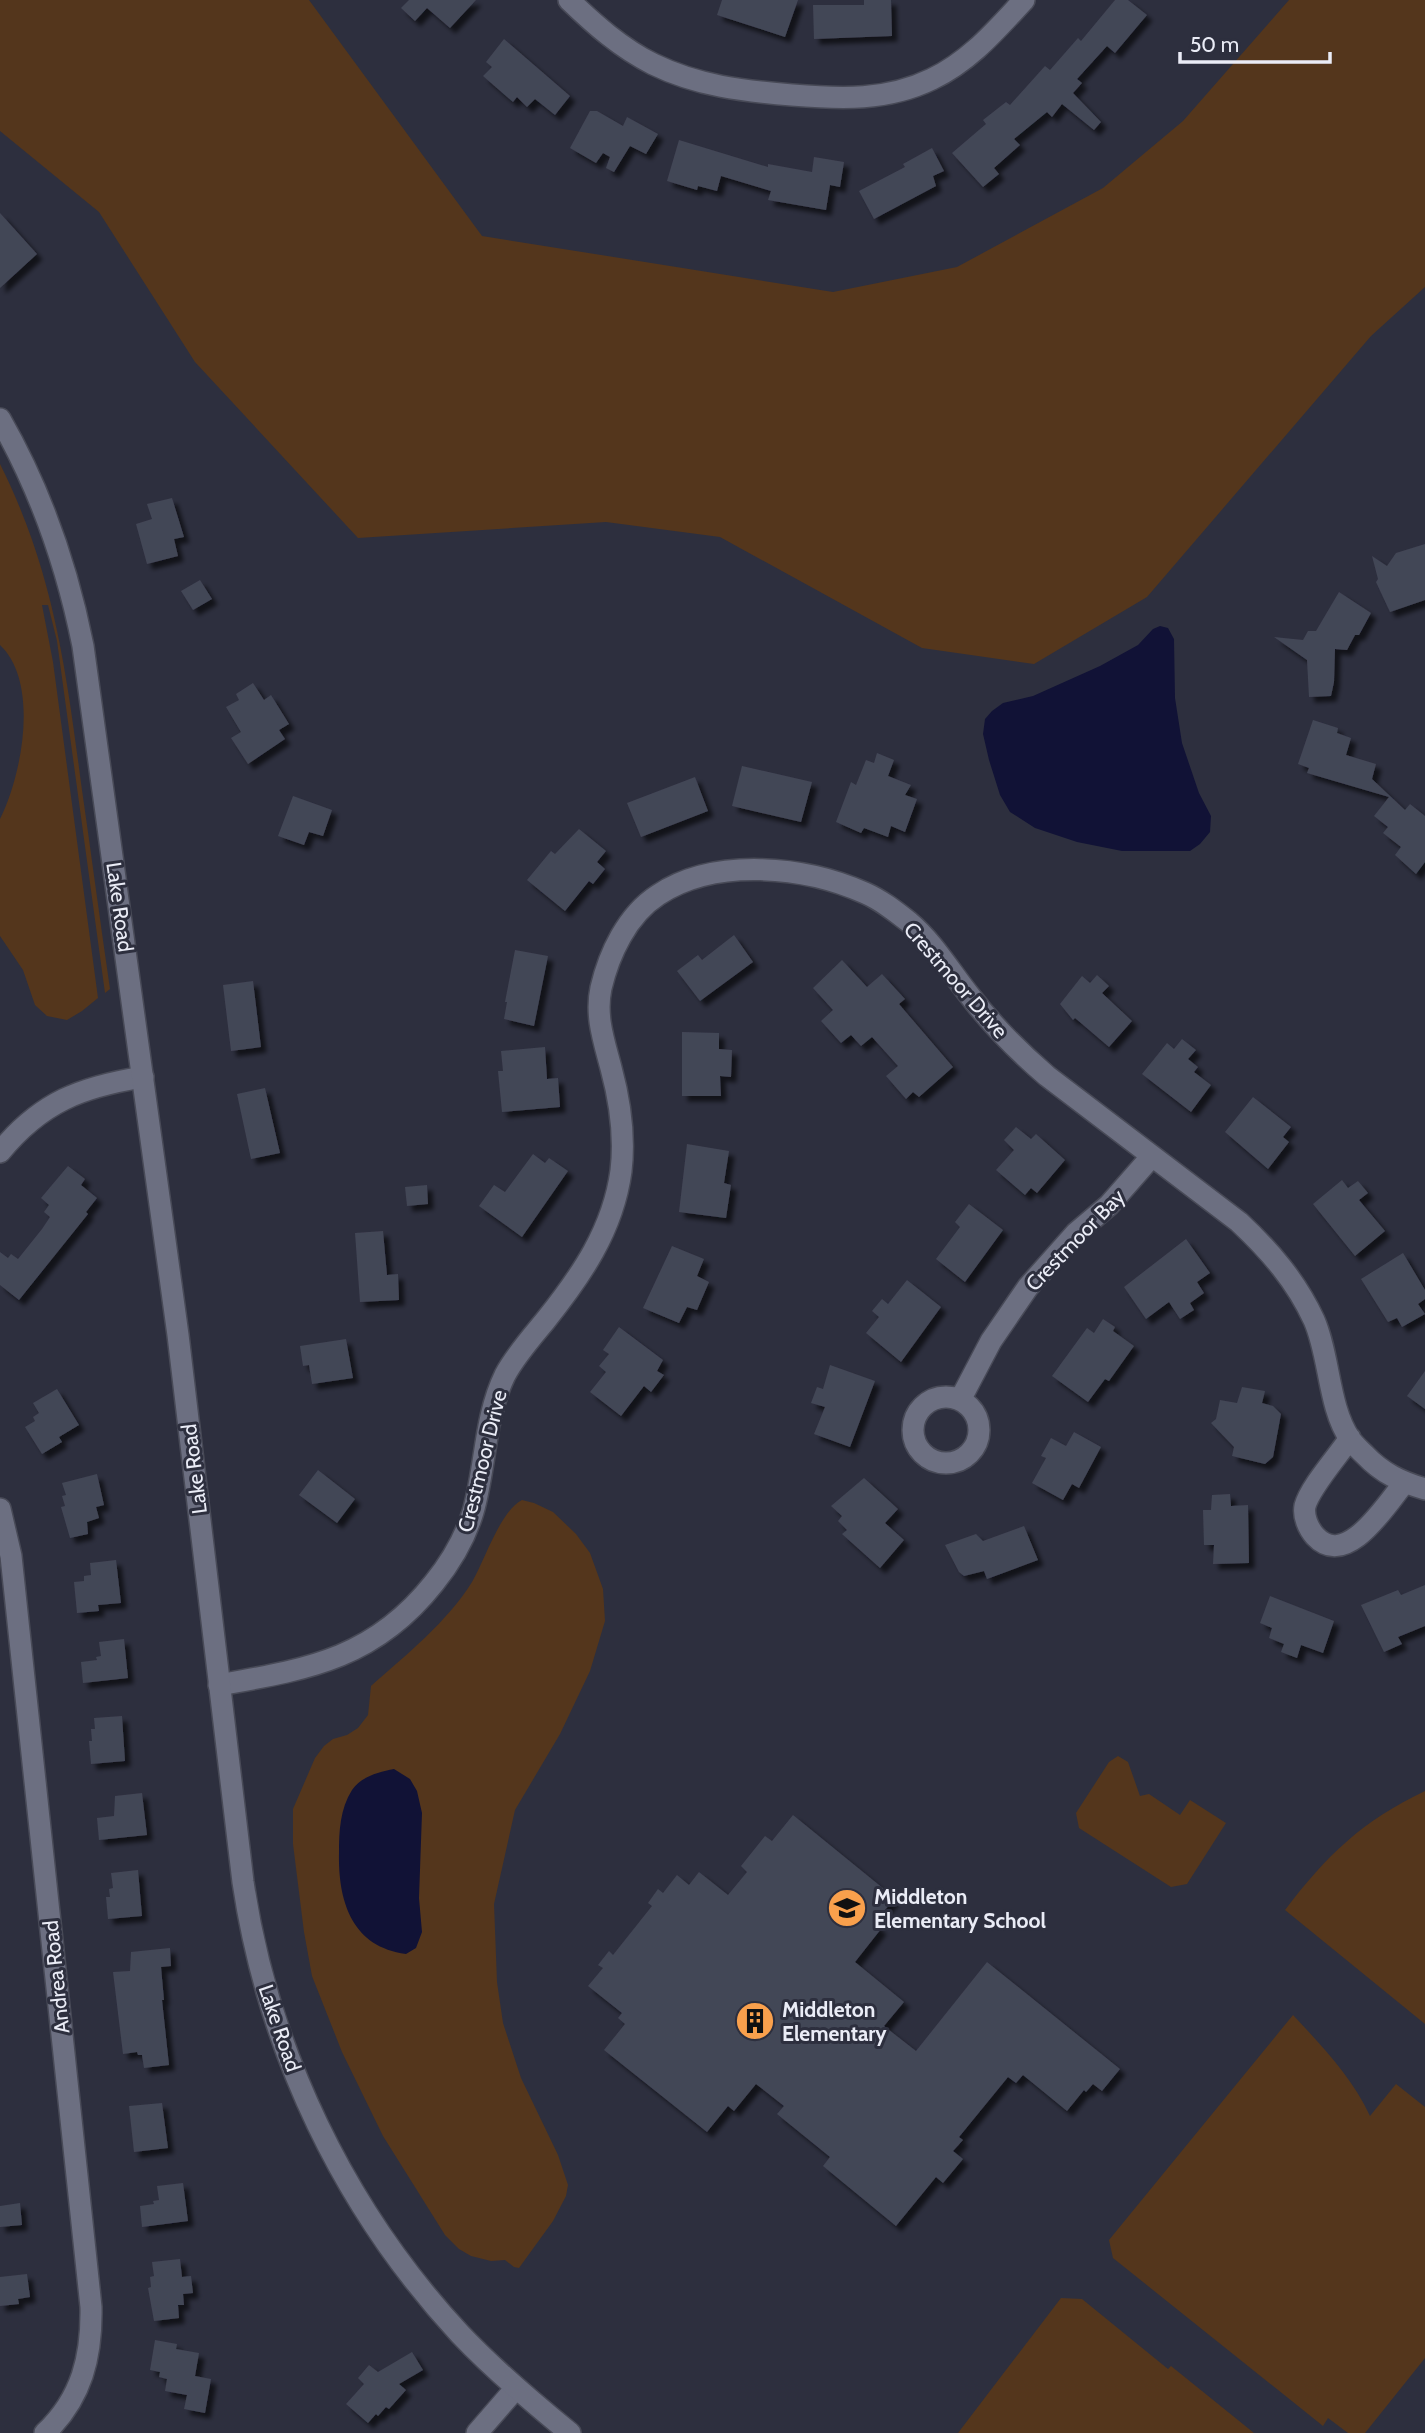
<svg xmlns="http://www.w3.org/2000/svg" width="1425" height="2433" font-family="Cabin,sans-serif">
	<defs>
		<filter id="shadow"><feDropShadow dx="5.5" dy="5.5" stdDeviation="2" flood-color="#0009"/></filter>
	</defs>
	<rect width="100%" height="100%" fill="#2d2f3e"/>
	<path fill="#54361c" d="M 0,0 L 309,0 L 482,236 L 833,292 L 957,267 L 1103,188 L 1183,121 L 1289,0 L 1425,0 L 1425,287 L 1371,336 L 1147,597 L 1034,664 L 922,648 L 720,537 L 606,522 L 358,538 L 195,362 L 99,212 L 0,131 Z
		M 0,464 C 53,570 66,668 81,783 C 91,852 100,921 110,989 L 105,993 L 57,641 L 48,605 L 42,605 L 53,662 L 98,998 L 82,1011 L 67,1020 L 47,1016 L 35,1005 L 23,970 L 0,936 L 0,819 C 22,775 40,683 0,645 Z
		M 522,1500 L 534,1503 L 553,1512 L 576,1534 L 590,1553 L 603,1589 L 605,1621 L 590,1671 L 560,1734 L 515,1810 L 494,1904 L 497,1982 L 503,2023 L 521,2078 L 558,2155 L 568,2185 L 566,2196 L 553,2221 L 519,2268 L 514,2267 L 505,2260 L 491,2261 L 471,2256 L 459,2249 L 445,2235 L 383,2136 L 342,2052 L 312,1976 L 304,1932 L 293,1844 L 293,1809 L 315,1758 L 324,1746 L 333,1739 L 347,1735 L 358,1728 L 368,1715 L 371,1686 C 405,1656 448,1621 472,1582 C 485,1560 500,1511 522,1500 Z
		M 1118,1756 L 1128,1762 L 1140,1796 L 1149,1794 L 1180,1815 L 1190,1800 L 1226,1823 L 1187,1884 L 1171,1887 L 1079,1828 L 1076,1813 L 1109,1762 Z
		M 1425,1791 L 1425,2024 L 1285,1910 C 1327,1855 1362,1821 1425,1791 Z
		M 1293,2015 C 1322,2046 1352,2077 1370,2116 L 1396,2084 L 1425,2107 L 1425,2358 L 1365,2433 L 1348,2433 L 1328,2418 L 1323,2426 L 1113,2258 L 1109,2240 Z
		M 1061,2298 L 1082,2299 L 1168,2369 L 1171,2366 L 1254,2433 L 958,2433 Z"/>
	<path fill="#111236" d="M 1160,626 L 1168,628 L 1174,639 L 1175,698 L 1182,743 L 1199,793 L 1211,816 L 1210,832 L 1200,844 L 1190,851 L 1122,851 L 1077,842 L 1035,828 L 1010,812 L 1000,795 L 989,760 L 983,734 L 985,719 L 992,711 L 1003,703 L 1033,696 L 1100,666 L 1138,645 L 1153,629 Z
		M 394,1769 L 410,1779 L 417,1791 L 422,1813 L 419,1898 L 422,1932 L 416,1948 L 406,1954 C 351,1947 338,1900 339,1853 C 339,1831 340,1809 352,1790 C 362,1776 379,1772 394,1769 Z"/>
	<path fill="#434656" filter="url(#shadow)" d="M 409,0 L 476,0 L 450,28 L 427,8 L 415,21 L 401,8 Z
		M 722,0 L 798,0 L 785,37 L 717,15 Z
		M 864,0 L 891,0 L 892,36 L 814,39 L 813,5 L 864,5 Z
		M 1115,0 L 1128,0 L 1147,15 L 1115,53 L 1107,46 L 1077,79 L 1082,83 L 1073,93 L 1101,122 L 1094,130 L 1062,104 L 1052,117 L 1047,112 L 1014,139 L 1020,145 L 994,168 L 999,174 L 983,187 L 952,153 L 986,124 L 983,120 L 1006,102 L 1010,105 L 1045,66 L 1050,70 L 1078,38 L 1081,41 Z
		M 504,39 L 570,96 L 555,115 L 535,99 L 527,107 L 517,97 L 513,102 L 483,76 L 492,67 L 486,62 Z
		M 590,111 L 597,111 L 623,126 L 627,117 L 658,134 L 646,154 L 630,146 L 614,172 L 606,168 L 610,157 L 603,153 L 596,163 L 570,148 Z
		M 679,140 L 768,167 L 768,164 L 812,172 L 814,157 L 844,162 L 840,187 L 830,185 L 826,210 L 768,200 L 771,191 L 721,176 L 717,191 L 698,186 L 697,190 L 667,181 Z
		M 932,148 L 944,171 L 933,176 L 936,186 L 874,219 L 859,191 L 905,167 L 903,164 Z
		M 0,213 L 37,254 L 0,288 Z
		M 172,498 L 184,537 L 174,539 L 178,556 L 147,564 L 136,524 L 152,519 L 147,504 Z
		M 1425,544 L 1425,600 L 1390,612 L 1376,582 L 1378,579 L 1372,556 L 1387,566 L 1396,553 Z
		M 200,580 L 212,599 L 193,610 L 181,591 Z
		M 1339,592 L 1371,613 L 1359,635 L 1355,635 L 1347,650 L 1335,649 L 1334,682 L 1331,696 L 1309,697 L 1307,660 L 1274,637 L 1303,640 L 1308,631 L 1316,631 Z
		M 253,683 L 264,700 L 271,695 L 289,724 L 279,730 L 285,739 L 248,764 L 231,738 L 241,732 L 226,707 L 239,700 L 236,694 Z
		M 1313,720 L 1338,728 L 1337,733 L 1351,738 L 1346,755 L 1376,764 L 1372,779 L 1405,810 L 1410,804 L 1425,816 L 1425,862 L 1416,874 L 1395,855 L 1401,847 L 1383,833 L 1388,827 L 1374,816 L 1389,797 L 1307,773 L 1309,768 L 1298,764 Z
		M 877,753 L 894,760 L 888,776 L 911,785 L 905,795 L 917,799 L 905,832 L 891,826 L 888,837 L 864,828 L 861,833 L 836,822 L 851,782 L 856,785 L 866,760 L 874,763 Z
		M 742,766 L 812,782 L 801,822 L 732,806 Z
		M 695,777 L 708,811 L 641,837 L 627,803 Z
		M 293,796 L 332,810 L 323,836 L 309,832 L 304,845 L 278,836 Z
		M 579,829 L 606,851 L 597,862 L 605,869 L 593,884 L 589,881 L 565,911 L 527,880 L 551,851 L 555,854 Z
		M 734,935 L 753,962 L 700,1001 L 677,971 L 698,955 L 702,960 Z
		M 515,950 L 548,956 L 534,1026 L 504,1019 L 507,1002 L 505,1002 Z
		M 842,960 L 867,987 L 882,974 L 905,999 L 899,1004 L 953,1067 L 919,1097 L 913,1092 L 906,1099 L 886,1076 L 898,1066 L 872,1037 L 861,1046 L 851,1035 L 841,1043 L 821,1021 L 833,1010 L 813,988 Z
		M 1097,975 L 1109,986 L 1102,993 L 1132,1021 L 1109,1047 L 1075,1018 L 1073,1020 L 1060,1004 L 1082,976 L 1090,983 Z
		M 253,981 L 261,1047 L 231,1051 L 223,985 Z
		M 682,1032 L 719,1033 L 719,1049 L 732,1050 L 731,1077 L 720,1076 L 721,1096 L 682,1096 Z
		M 1182,1039 L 1196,1050 L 1188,1059 L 1198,1067 L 1194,1072 L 1211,1085 L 1191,1112 L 1142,1074 L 1167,1043 L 1174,1049 Z
		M 545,1047 L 547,1079 L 558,1078 L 560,1107 L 502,1112 L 498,1071 L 503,1071 L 501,1051 Z
		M 265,1088 L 280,1153 L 251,1159 L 237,1094 Z
		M 1253,1097 L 1291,1127 L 1283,1137 L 1289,1142 L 1268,1169 L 1225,1132 Z
		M 1016,1127 L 1031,1139 L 1036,1134 L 1065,1160 L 1037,1193 L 1031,1188 L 1025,1195 L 996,1170 L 1014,1150 L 1004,1140 Z
		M 687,1144 L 729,1151 L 724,1183 L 731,1185 L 726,1218 L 679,1212 Z
		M 533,1154 L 545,1163 L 549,1158 L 568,1171 L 522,1237 L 479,1206 L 494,1185 L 505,1192 Z
		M 68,1166 L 85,1179 L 81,1185 L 97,1198 L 86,1212 L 88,1214 L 19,1300 L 0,1285 L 0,1252 L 8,1258 L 11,1254 L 18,1259 L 42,1229 L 50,1217 L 44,1212 L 49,1205 L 41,1198 Z
		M 1342,1180 L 1348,1188 L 1358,1181 L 1368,1193 L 1359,1200 L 1385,1231 L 1355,1256 L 1313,1204 Z
		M 427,1185 L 428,1204 L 407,1206 L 405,1187 Z
		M 969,1204 L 1003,1230 L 965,1282 L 936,1259 L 960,1227 L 955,1222 Z
		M 383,1231 L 387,1275 L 398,1274 L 399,1300 L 360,1302 L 355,1233 Z
		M 1186,1239 L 1210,1273 L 1197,1282 L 1204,1293 L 1190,1303 L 1194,1310 L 1180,1319 L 1169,1302 L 1146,1319 L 1124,1287 Z
		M 672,1246 L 704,1259 L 697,1276 L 709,1282 L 697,1310 L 687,1307 L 679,1323 L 643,1308 Z
		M 1403,1253 L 1425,1290 L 1425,1299 L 1418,1304 L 1425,1314 L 1402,1327 L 1397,1318 L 1388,1322 L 1361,1279 Z
		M 907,1280 L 941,1307 L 901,1362 L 866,1333 L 879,1317 L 872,1311 L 882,1299 L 888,1304 Z
		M 1103,1319 L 1115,1327 L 1113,1331 L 1134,1346 L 1109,1381 L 1105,1379 L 1088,1402 L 1052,1376 L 1087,1328 L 1094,1333 Z
		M 619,1327 L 663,1360 L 657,1371 L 664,1375 L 651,1392 L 644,1386 L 621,1416 L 590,1392 L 606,1372 L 599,1366 L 609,1354 L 603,1350 Z
		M 346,1339 L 353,1378 L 312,1384 L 309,1365 L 303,1366 L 300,1346 Z
		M 830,1365 L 875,1381 L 850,1447 L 814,1434 L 825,1407 L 811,1403 L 817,1387 L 823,1389 Z
		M 1425,1371 L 1425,1409 L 1407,1396 Z
		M 1242,1387 L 1265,1391 L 1262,1403 L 1273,1406 L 1281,1414 L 1273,1457 L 1265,1464 L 1232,1456 L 1234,1447 L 1211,1423 L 1216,1419 L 1220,1400 L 1237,1403 Z
		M 57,1389 L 79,1425 L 59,1437 L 62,1442 L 42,1454 L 25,1427 L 35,1421 L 33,1417 L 39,1413 L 33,1403 Z
		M 1074,1432 L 1101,1447 L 1079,1488 L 1072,1484 L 1063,1500 L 1032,1483 L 1046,1458 L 1041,1456 L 1051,1438 L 1066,1446 Z
		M 318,1470 L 355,1499 L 337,1523 L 299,1495 Z
		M 97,1474 L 104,1505 L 96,1507 L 99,1518 L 87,1522 L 88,1534 L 70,1538 L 61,1507 L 65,1506 L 62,1496 L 66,1495 L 62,1483 Z
		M 864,1478 L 898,1509 L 885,1523 L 904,1540 L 880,1568 L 842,1534 L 847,1530 L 838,1521 L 842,1516 L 831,1506 Z
		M 1230,1494 L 1231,1506 L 1248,1505 L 1249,1563 L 1213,1564 L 1214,1545 L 1204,1545 L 1203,1510 L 1211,1510 L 1212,1495 Z
		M 1024,1526 L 1038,1560 L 987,1579 L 984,1571 L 964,1576 L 959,1572 L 945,1545 L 976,1534 L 983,1541 Z
		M 116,1560 L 121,1603 L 98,1605 L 99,1611 L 77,1613 L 74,1582 L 84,1581 L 84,1576 L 91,1575 L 90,1563 Z
		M 1425,1585 L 1425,1626 L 1398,1637 L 1402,1644 L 1384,1652 L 1361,1605 L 1398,1590 L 1401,1595 Z
		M 1270,1596 L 1334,1621 L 1323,1653 L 1301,1645 L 1297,1658 L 1281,1652 L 1284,1644 L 1269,1638 L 1272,1628 L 1260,1623 Z
		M 124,1639 L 128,1678 L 83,1683 L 81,1662 L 97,1660 L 96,1657 L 101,1656 L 99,1642 Z
		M 122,1716 L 125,1761 L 91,1764 L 89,1741 L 92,1741 L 91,1729 L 95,1729 L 94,1718 Z
		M 142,1793 L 147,1835 L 99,1840 L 97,1818 L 114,1816 L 115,1796 Z
		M 793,1815 L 895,1898 L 874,1923 L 881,1929 L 855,1962 L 904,2002 L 884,2026 L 916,2051 L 987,1962 L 1120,2069 L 1102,2091 L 1093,2084 L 1086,2092 L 1084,2090 L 1067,2111 L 1023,2075 L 1016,2083 L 1008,2077 L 959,2137 L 963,2140 L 953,2151 L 963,2159 L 943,2183 L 936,2177 L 896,2226 L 823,2166 L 830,2157 L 777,2114 L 784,2106 L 756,2084 L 734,2111 L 728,2106 L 707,2132 L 604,2050 L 625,2024 L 618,2018 L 622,2013 L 588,1986 L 603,1968 L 598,1965 L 609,1951 L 613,1955 L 652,1906 L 648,1903 L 658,1889 L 663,1893 L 677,1875 L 689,1885 L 699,1872 L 728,1895 L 747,1872 L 741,1866 L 765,1836 L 772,1841 Z
		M 138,1870 L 142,1916 L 108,1919 L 106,1897 L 110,1897 L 109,1889 L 113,1888 L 111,1873 Z
		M 170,1948 L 171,1966 L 161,1967 L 164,2000 L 162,2000 L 169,2065 L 144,2068 L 142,2055 L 138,2055 L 137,2052 L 123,2054 L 113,1972 L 130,1971 L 131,1952 Z
		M 162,2103 L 168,2148 L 134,2152 L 129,2106 Z
		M 183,2183 L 188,2221 L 142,2227 L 140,2206 L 154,2204 L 153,2201 L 159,2200 L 157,2186 Z
		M 20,2203 L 22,2225 L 0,2227 L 0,2206 Z
		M 180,2259 L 182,2277 L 191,2276 L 193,2293 L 183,2294 L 184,2305 L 178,2305 L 179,2318 L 154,2321 L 148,2288 L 151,2287 L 150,2277 L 154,2276 L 152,2262 Z
		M 27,2274 L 30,2297 L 18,2299 L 19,2304 L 0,2306 L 0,2277 Z
		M 155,2340 L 177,2344 L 176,2349 L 199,2353 L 195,2376 L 211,2379 L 205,2413 L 184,2409 L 187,2395 L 165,2391 L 167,2379 L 159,2377 L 160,2372 L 150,2370 Z
		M 412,2352 L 423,2370 L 399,2384 L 406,2390 L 389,2409 L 386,2407 L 378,2416 L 376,2414 L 368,2423 L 346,2404 L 364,2384 L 358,2378 L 369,2365 L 378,2372 Z"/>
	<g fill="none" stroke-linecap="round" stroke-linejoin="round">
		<g stroke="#484a57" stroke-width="24">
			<path id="street" d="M 569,0 C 595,25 621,48 653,64 C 698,86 743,91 792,95 C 841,99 887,101 932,79 C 970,61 996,30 1024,0
				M 0,1152 C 41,1102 81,1087 143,1077
				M913 1430a33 33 0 1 1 66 0a33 33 0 1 1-66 0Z
				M 960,1400 L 991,1341 L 1028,1287 L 1076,1233 L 1109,1205 L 1152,1156
				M 1350,1438 C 1338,1456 1310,1487 1305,1506 C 1303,1516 1308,1528 1315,1536 C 1346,1570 1386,1505 1404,1483
				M 0,1509 L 11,1556 L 91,2307 C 92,2356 82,2398 45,2433
				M 219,1685 C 308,1669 374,1659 434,1583 C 451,1562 465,1538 473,1512 C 486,1467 484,1418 505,1375 C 515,1356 531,1338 545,1321 C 581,1276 613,1230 621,1171 C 625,1137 620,1101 611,1068 C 604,1041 595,1016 601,988 C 609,954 627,915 658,895 C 715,857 805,866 865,893 C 881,900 895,911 909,922 C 933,942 950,971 970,996 C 993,1026 1019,1052 1047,1076 L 1239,1222 C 1270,1251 1296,1281 1314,1320 C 1330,1356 1328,1407 1350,1439 C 1354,1445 1360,1450 1365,1455 C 1382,1473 1401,1482 1425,1489
				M 477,2433 L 516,2388"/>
		</g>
		<g stroke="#484a57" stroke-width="24">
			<path id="secondary" d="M 0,419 C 40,489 67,566 83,646 L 178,1335 L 243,1882 C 268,2050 344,2209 460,2334 C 494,2370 532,2402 570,2433"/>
		</g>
		<use href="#street" stroke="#6c6f81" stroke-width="21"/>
		<use href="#secondary" stroke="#6c6f81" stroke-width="21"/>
	</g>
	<defs>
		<g id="school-disc" transform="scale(2.0125)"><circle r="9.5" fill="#f9a04c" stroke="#2d2f3e"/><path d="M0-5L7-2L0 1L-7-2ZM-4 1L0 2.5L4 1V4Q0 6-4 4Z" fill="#111"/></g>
		<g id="building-disc" transform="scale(2.0125)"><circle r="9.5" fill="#f9a04c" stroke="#2d2f3e"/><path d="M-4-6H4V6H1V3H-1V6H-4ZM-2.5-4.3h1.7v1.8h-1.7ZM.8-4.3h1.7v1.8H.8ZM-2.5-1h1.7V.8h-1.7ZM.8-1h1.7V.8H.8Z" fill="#111"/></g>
	</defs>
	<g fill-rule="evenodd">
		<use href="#school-disc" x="847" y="1908"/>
		<use href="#building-disc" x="755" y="2021"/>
	</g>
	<g text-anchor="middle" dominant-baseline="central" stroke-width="6" stroke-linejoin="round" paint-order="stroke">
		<g font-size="21" fill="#eaecf6" stroke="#2d2f3e">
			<text transform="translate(120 907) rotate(82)">Lake Road</text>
			<text transform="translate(956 980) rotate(49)">Crestmoor Drive</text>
			<text transform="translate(1075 1240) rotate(-46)">Crestmoor Bay</text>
			<text transform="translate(482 1461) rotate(-76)">Crestmoor Drive</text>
			<text transform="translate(194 1469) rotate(-97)">Lake Road</text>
			<text transform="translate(56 1977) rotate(-96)">Andrea Road</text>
			<text transform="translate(280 2028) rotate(71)">Lake Road</text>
		</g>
		<g font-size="21" font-weight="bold" fill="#eaecf6" stroke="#2d2f3e" text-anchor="start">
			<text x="874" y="1896">Middleton<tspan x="874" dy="24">Elementary School</tspan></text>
			<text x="782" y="2009">Middleton<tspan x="782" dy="24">Elementary</tspan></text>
		</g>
	</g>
	<path d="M1180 52v10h150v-10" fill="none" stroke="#eaecf6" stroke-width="3.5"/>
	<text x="1190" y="52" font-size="21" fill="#eaecf6" stroke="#2d2f3e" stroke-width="5" paint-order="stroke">50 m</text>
</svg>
